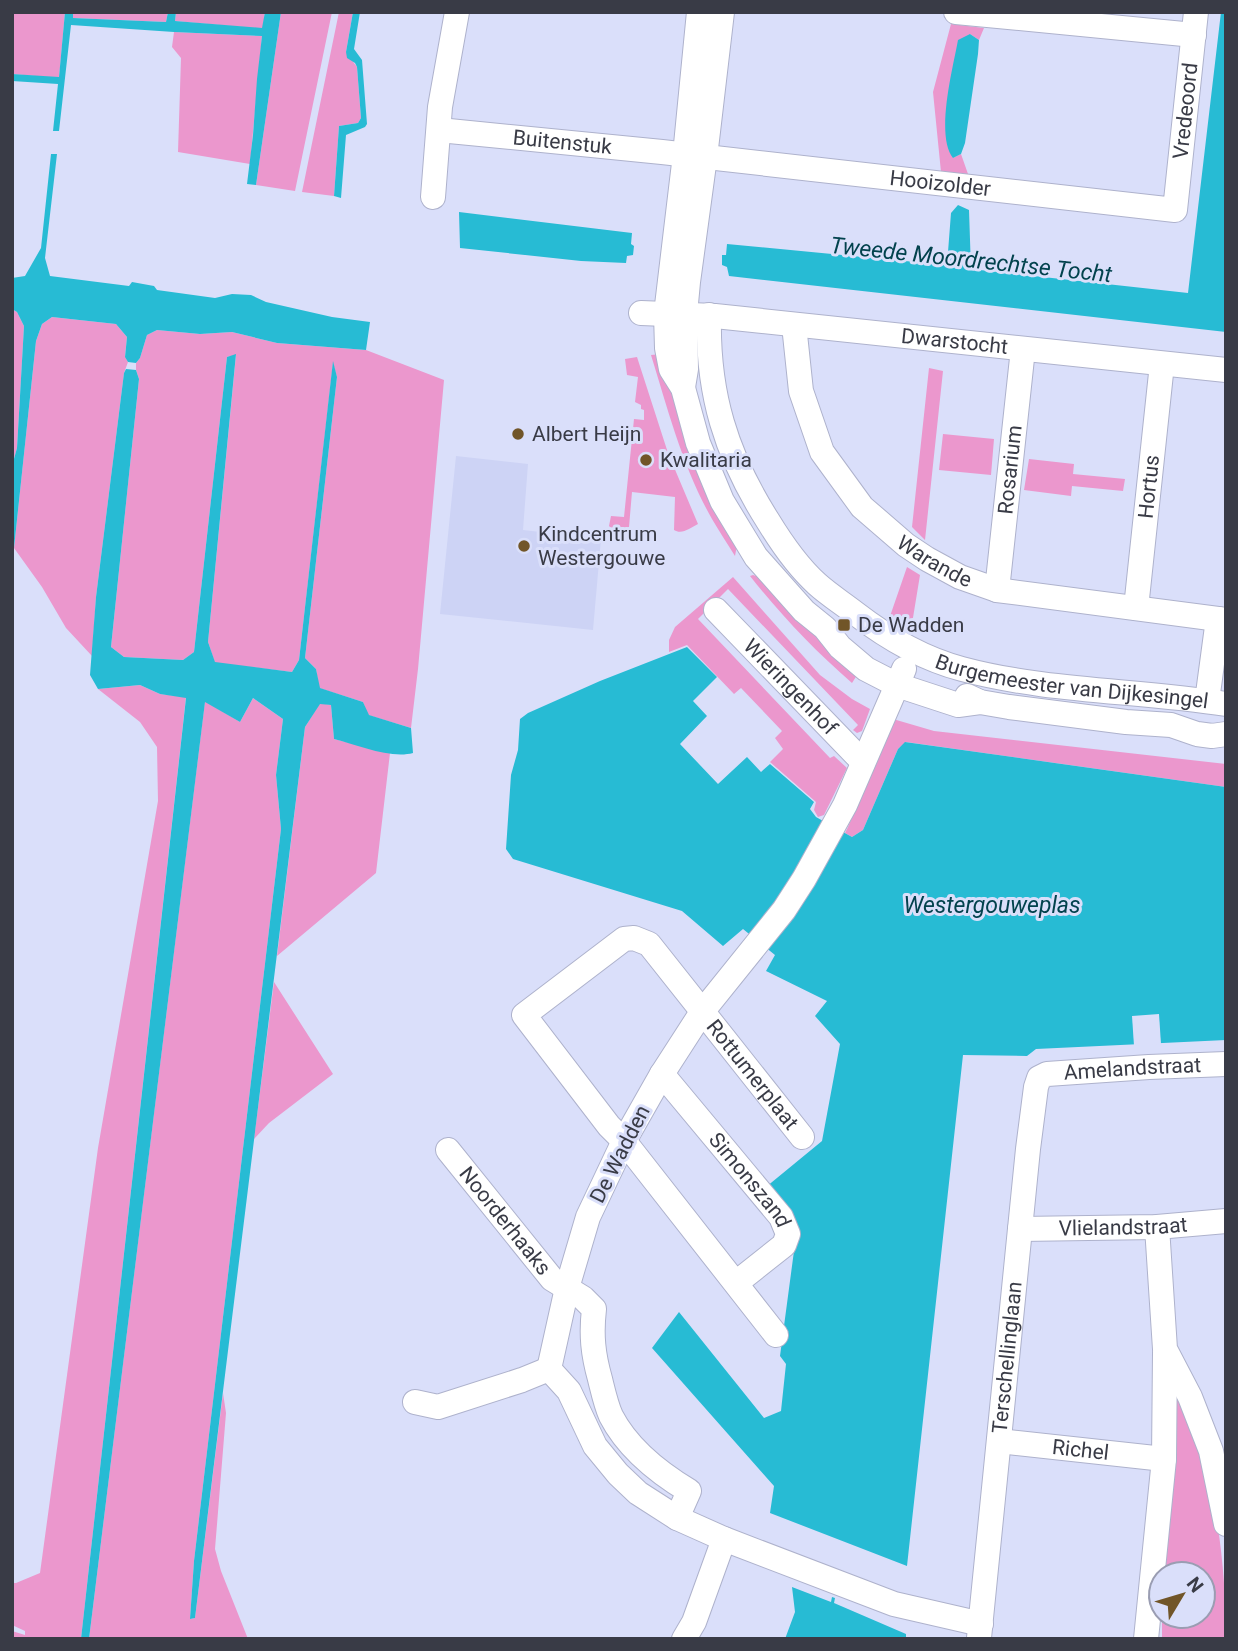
<svg xmlns="http://www.w3.org/2000/svg" width="1238" height="1651" font-family="Roboto,sans-serif">
	<rect width="100%" height="100%" fill="#dadffa"/>
	<path fill="#cdd3f5" d="M 456,456 L 528,464 L 523,530 L 601,539 L 593,630 L 440,614 Z"/>
	<path fill="#eb97cd" d="M 12,12 L 65,12 L 59,78 L 12,74 Z
		M 73,12 L 168,12 L 166,22 L 72,18 Z
		M 176,12 L 265,12 L 263,29 L 175,21 Z
		M 281,12 L 332,12 L 295,191 L 256,185 Z
		M 339,12 L 353,12 L 346,52 L 357,67 L 361,118 L 358,123 L 339,126 L 334,196 L 302,192 Z
		M 951,24 L 984,28 L 979,40 L 970,34 L 953,158 L 961,154 L 968,174 L 941,172 L 933,92 Z
		M 174,32 L 262,36 L 250,164 L 178,152 L 181,58 L 172,47 Z
		M 12,309 L 17,312 L 24,326 L 17,448 L 12,466 Z
		M 52,317 L 116,324 L 127,337 L 125,356 L 128,362 L 124,373 L 96,597 L 92,656 L 66,628 L 42,587 L 14,548 L 36,341 L 42,324 Z
		M 157,330 L 200,334 L 232,332 L 277,343 L 366,350 L 444,380 L 418,669 L 411,728 L 368,715 L 363,702 L 319,688 L 316,669 L 305,658 L 337,377 L 333,363 L 299,660 L 292,672 L 215,663 L 208,642 L 236,355 L 227,357 L 194,652 L 183,660 L 124,657 L 111,647 L 139,379 L 136,370 L 136,363 L 140,358 L 147,335 Z
		M 661,354 L 737,545 L 735,556 C 727,543 719,531 712,519 C 683,468 668,410 651,355 Z
		M 637,357 L 668,453 L 698,524 C 690,528 682,535 674,530 L 675,497 L 632,492 L 629,527 L 623,533 L 614,531 L 609,526 L 611,516 L 624,517 L 634,419 L 644,420 L 644,410 L 641,409 L 641,405 L 635,402 L 638,377 L 627,375 L 625,359 Z
		M 929,368 L 943,371 L 925,540 L 912,527 Z
		M 943,434 L 994,439 L 991,475 L 939,470 Z
		M 1029,459 L 1074,464 L 1073,474 L 1125,479 L 1123,491 L 1072,486 L 1071,496 L 1024,490 Z
		M 907,567 L 920,575 L 910,636 L 888,622 Z
		M 753,575 L 759,577 L 859,672 L 852,683 C 814,650 781,615 750,576 Z
		M 733,577 L 820,675 L 852,699 L 870,709 L 862,731 L 857,733 L 853,730 L 858,725 L 728,589 L 698,619 L 830,758 L 834,756 L 847,768 L 824,815 L 818,817 L 814,810 L 816,802 L 770,762 L 783,749 L 775,738 L 782,731 L 741,688 L 734,694 L 687,645 L 669,652 L 669,640 L 675,627 Z
		M 140,685 L 160,694 L 186,697 L 81,1639 L 12,1639 L 12,1631 L 25,1635 L 25,1631 L 12,1625 L 12,1583 L 16,1583 L 40,1573 L 98,1148 L 158,801 L 157,747 L 140,722 L 98,689 Z
		M 253,698 L 283,719 L 276,775 L 281,829 L 194,1561 L 190,1619 L 195,1618 L 223,1393 L 226,1413 L 215,1549 L 221,1571 L 248,1639 L 89,1639 L 205,701 L 240,722 Z
		M 320,703 L 331,705 L 334,739 L 390,753 L 376,873 L 277,956 L 305,727 Z
		M 893,719 L 934,731 L 1226,764 L 1226,787 L 906,742 L 898,749 L 863,830 L 852,837 L 845,833 L 848,827 Z
		M 274,982 L 333,1074 L 269,1123 L 254,1139 Z
		M 1176,1389 C 1184,1407 1194,1426 1200,1444 C 1218,1507 1226,1573 1226,1639 L 1162,1639 L 1162,1616 L 1203,1616 L 1203,1574 L 1165,1574 Z"/>
	<path fill="#27bbd4" d="M 65,12 L 73,12 L 73,18 L 166,22 L 168,12 L 176,12 L 175,21 L 262,28 L 265,12 L 281,12 L 256,185 L 247,184 L 253,135 L 257,79 L 262,36 L 174,32 L 71,25 L 59,131 L 53,131 L 58,84 L 12,81 L 12,74 L 59,77 Z
		M 353,12 L 360,12 L 354,49 L 362,60 L 367,124 L 365,127 L 346,135 L 341,198 L 334,196 L 339,126 L 358,123 L 361,118 L 357,67 L 355,63 L 347,58 L 346,52 Z
		M 1221,12 L 1226,12 L 1226,332 L 729,276 L 727,267 L 722,265 L 722,255 L 726,255 L 727,244 L 947,265 L 951,213 L 958,205 L 969,210 L 971,269 L 1188,293 Z
		M 970,34 L 979,40 L 978,54 L 965,143 L 961,154 L 953,158 C 935,135 953,68 958,40 Z
		M 51,154 L 57,154 L 45,258 L 50,276 L 129,286 L 132,282 L 154,286 L 157,290 L 215,298 L 232,294 L 251,295 L 266,302 L 332,317 L 370,322 L 366,350 L 277,343 L 232,332 L 200,334 L 157,330 L 147,335 L 140,358 L 136,363 L 128,362 L 125,357 L 127,337 L 116,324 L 52,317 L 42,324 L 36,341 L 14,548 L 12,546 L 12,466 L 17,448 L 24,326 L 17,312 L 12,309 L 12,278 L 25,276 L 41,248 Z
		M 459,212 L 632,233 L 631,244 L 634,246 L 633,255 L 627,256 L 626,263 L 581,261 L 460,248 Z
		M 236,354 L 208,642 L 215,662 L 292,672 L 299,660 L 333,361 L 337,377 L 305,658 L 316,669 L 320,688 L 363,702 L 369,715 L 411,728 L 413,753 C 391,759 357,745 334,739 L 331,705 L 320,704 L 305,727 L 195,1618 L 190,1619 L 194,1561 L 281,829 L 276,775 L 283,719 L 253,698 L 240,722 L 205,702 L 89,1639 L 81,1639 L 186,698 L 160,694 L 140,685 L 98,689 L 90,675 L 96,597 L 124,373 L 126,369 L 136,370 L 139,379 L 111,647 L 124,657 L 183,660 L 194,652 L 227,357 Z
		M 687,647 L 717,677 L 693,701 L 707,716 L 680,744 L 718,784 L 747,757 L 761,772 L 770,764 L 814,802 L 810,809 L 816,817 L 852,837 L 863,830 L 898,749 L 905,742 L 1226,787 L 1226,1040 L 1036,1049 L 1027,1056 L 963,1055 L 907,1566 L 770,1513 L 774,1486 L 652,1348 L 679,1312 L 764,1418 L 781,1411 L 786,1364 L 780,1356 L 794,1251 L 790,1219 L 766,1187 L 822,1141 L 840,1044 L 815,1016 L 827,1001 L 766,971 L 775,955 L 743,929 L 723,946 L 682,911 L 513,859 L 506,849 L 511,775 L 518,750 L 520,719 L 528,713 L 600,681 Z
		M 792,1587 L 831,1602 L 832,1597 L 835,1598 L 834,1603 L 906,1634 L 906,1639 L 785,1639 L 795,1612 Z"/>
	<path fill="#dadffa" d="M 1159,1014 L 1161,1044 L 1134,1046 L 1132,1016 Z"/>
	<g fill="none" stroke-linecap="round" stroke-linejoin="round">
		<g stroke="#aeb2cc" stroke-width="26">
			<g id="minor">
				<path d="M 699,12 L 685,155 L 666,314 L 667,348 L 671,369 L 683,388 L 698,443 L 722,501 L 756,557 L 804,611 L 825,628 L 840,647 L 866,669 L 897,685 L 958,705 L 980,702"/>
				<path d="M 956,12 L 1194,35"/>
				<path id="s1" d="M 439,130 L 662,152 L 1175,210 L 1196,12"/>
				<path d="M 433,197 L 440,107 L 457,12"/>
				<path id="s2" d="M 641,313 L 715,316 L 1226,370"/>
				<path id="s3" d="M 709,315 C 707,393 726,455 768,521 C 782,544 797,566 817,584 C 828,594 842,603 855,613 C 886,637 924,659 962,669 C 1048,692 1138,690 1226,704"/>
				<path id="s4" d="M 794,325 L 801,391 L 822,452 L 862,507 L 906,545 L 927,559 L 960,577 L 997,590 L 1218,619"/>
				<path d="M 683,387 L 686,369 L 685,314 L 688,282 L 705,157 L 722,12"/>
				<path id="s5" d="M 997,590 L 1023,349"/>
				<path id="s6" d="M 1136,608 L 1162,364"/>
				<path id="s7" d="M 716,610 L 863,762"/>
				<path d="M 904,669 L 845,805 L 804,879 L 784,910 L 702,1012 L 662,1074 L 624,1141 L 588,1217 L 567,1288 L 549,1369 L 569,1391 L 595,1446 L 618,1474 L 638,1493 L 677,1518 L 724,1539 L 894,1604 L 981,1624"/>
				<path d="M 967,696 L 980,702 L 1009,707 L 1126,722 L 1171,725 L 1197,734 L 1212,736 L 1226,734"/>
				<path d="M 1207,701 L 1218,619 L 1226,620"/>
				<path id="s8" d="M 662,1074 L 781,1217 L 788,1234 L 784,1245 L 736,1283"/>
				<path id="s9" d="M 448,1150 L 552,1279 L 583,1298 L 594,1309 C 591,1335 593,1354 600,1379 C 603,1391 606,1405 611,1416 C 628,1449 659,1473 689,1491 L 677,1518"/>
				<path d="M 1157,1227 L 1165,1349 L 1190,1397 L 1211,1451 L 1226,1524"/>
				<path id="s10" d="M 1020,1229 L 1157,1227 L 1226,1221"/>
				<path id="s11" d="M 776,1335 L 624,1141 L 609,1126 L 524,1015 L 624,939 L 634,938 L 649,944 L 802,1137"/>
				<path d="M 415,1402 L 438,1407 L 522,1380 L 549,1369"/>
				<path id="s12" d="M 999,1441 L 1164,1459"/>
				<path id="s13" d="M 979,1638 L 1028,1149 L 1036,1087 L 1039,1078 L 1047,1074 L 1149,1067 L 1226,1064"/>
				<path d="M 684,1639 L 694,1622 L 724,1539"/>
				<path d="M 1146,1639 L 1164,1459 L 1165,1353"/>
			</g>
		</g>
		<use href="#minor" stroke="#fff" stroke-width="24"/>
	</g>
	<g fill="#715528" stroke="#dadffa" stroke-width="2.5">
		<circle cx="518" cy="434" r="7"/>
		<circle cx="646" cy="460" r="7"/>
		<circle cx="524" cy="546" r="7"/>
		<rect x="837" y="618" width="14" height="14" rx="3.5"/>
	</g>
	<g text-anchor="middle" dominant-baseline="central" stroke-width="6" stroke-linejoin="round" paint-order="stroke">
		<g font-size="21" fill="#393b46" stroke="#dadffa">
			<text stroke="none"><textPath href="#s1" startOffset="840">Vredeoord</textPath></text>
			<text stroke="none"><textPath href="#s1" startOffset="124">Buitenstuk</textPath></text>
			<text stroke="none"><textPath href="#s1" startOffset="504">Hooizolder</textPath></text>
			<text stroke="none"><textPath href="#s2" startOffset="315">Dwarstocht</textPath></text>
			<text stroke="none"><textPath href="#s5" startOffset="121">Rosarium</textPath></text>
			<text stroke="none"><textPath href="#s6" startOffset="122">Hortus</textPath></text>
			<text stroke="none"><textPath href="#s4" startOffset="290">Warande</textPath></text>
			<text stroke="none"><textPath href="#s3" startOffset="578">Burgemeester van Dijkesingel</textPath></text>
			<text stroke="none"><textPath href="#s7" startOffset="107">Wieringenhof</textPath></text>
			<text stroke="none"><textPath href="#s13" startOffset="658">Amelandstraat</textPath></text>
			<text stroke="none"><textPath href="#s11" startOffset="726">Rottumerplaat</textPath></text>
			<text transform="translate(620 1154) rotate(-63)">De Wadden</text>
			<text stroke="none"><textPath href="#s8" startOffset="138">Simonszand</textPath></text>
			<text stroke="none"><textPath href="#s9" startOffset="91">Noorderhaaks</textPath></text>
			<text stroke="none"><textPath href="#s10" startOffset="103">Vlielandstraat</textPath></text>
			<text stroke="none"><textPath href="#s13" startOffset="282">Terschellinglaan</textPath></text>
			<text stroke="none"><textPath href="#s12" startOffset="82">Richel</textPath></text>
		</g>
		<g font-size="21" fill="#393b46" stroke="#dadffa" text-anchor="start">
			<text x="532" y="434">Albert Heijn</text>
			<text x="660" y="460">Kwalitaria</text>
			<text x="538" y="534">Kindcentrum<tspan x="538" dy="24">Westergouwe</tspan></text>
			<text x="858" y="625">De Wadden</text>
		</g>
		<g font-size="23" font-style="italic" fill="#02424d" stroke="#dadffa">
			<text transform="translate(971 260) rotate(6)">Tweede Moordrechtse Tocht</text>
			<text x="992" y="905">Westergouweplas</text>
		</g>
	</g>
	<rect width="1238" height="1651" fill="none" stroke="#393b46" stroke-width="28"/>
	<g transform="translate(1182 1595) rotate(52)"><circle r="33" fill="#dadffa" stroke="#9a9db2" stroke-width="2"/>
	<path d="M0-5L12 26L0 18L-12 26Z" fill="#715528"/>
	<text y="-10" font-size="19" font-weight="bold" text-anchor="middle" fill="#393b46">N</text>
	</g>
</svg>
